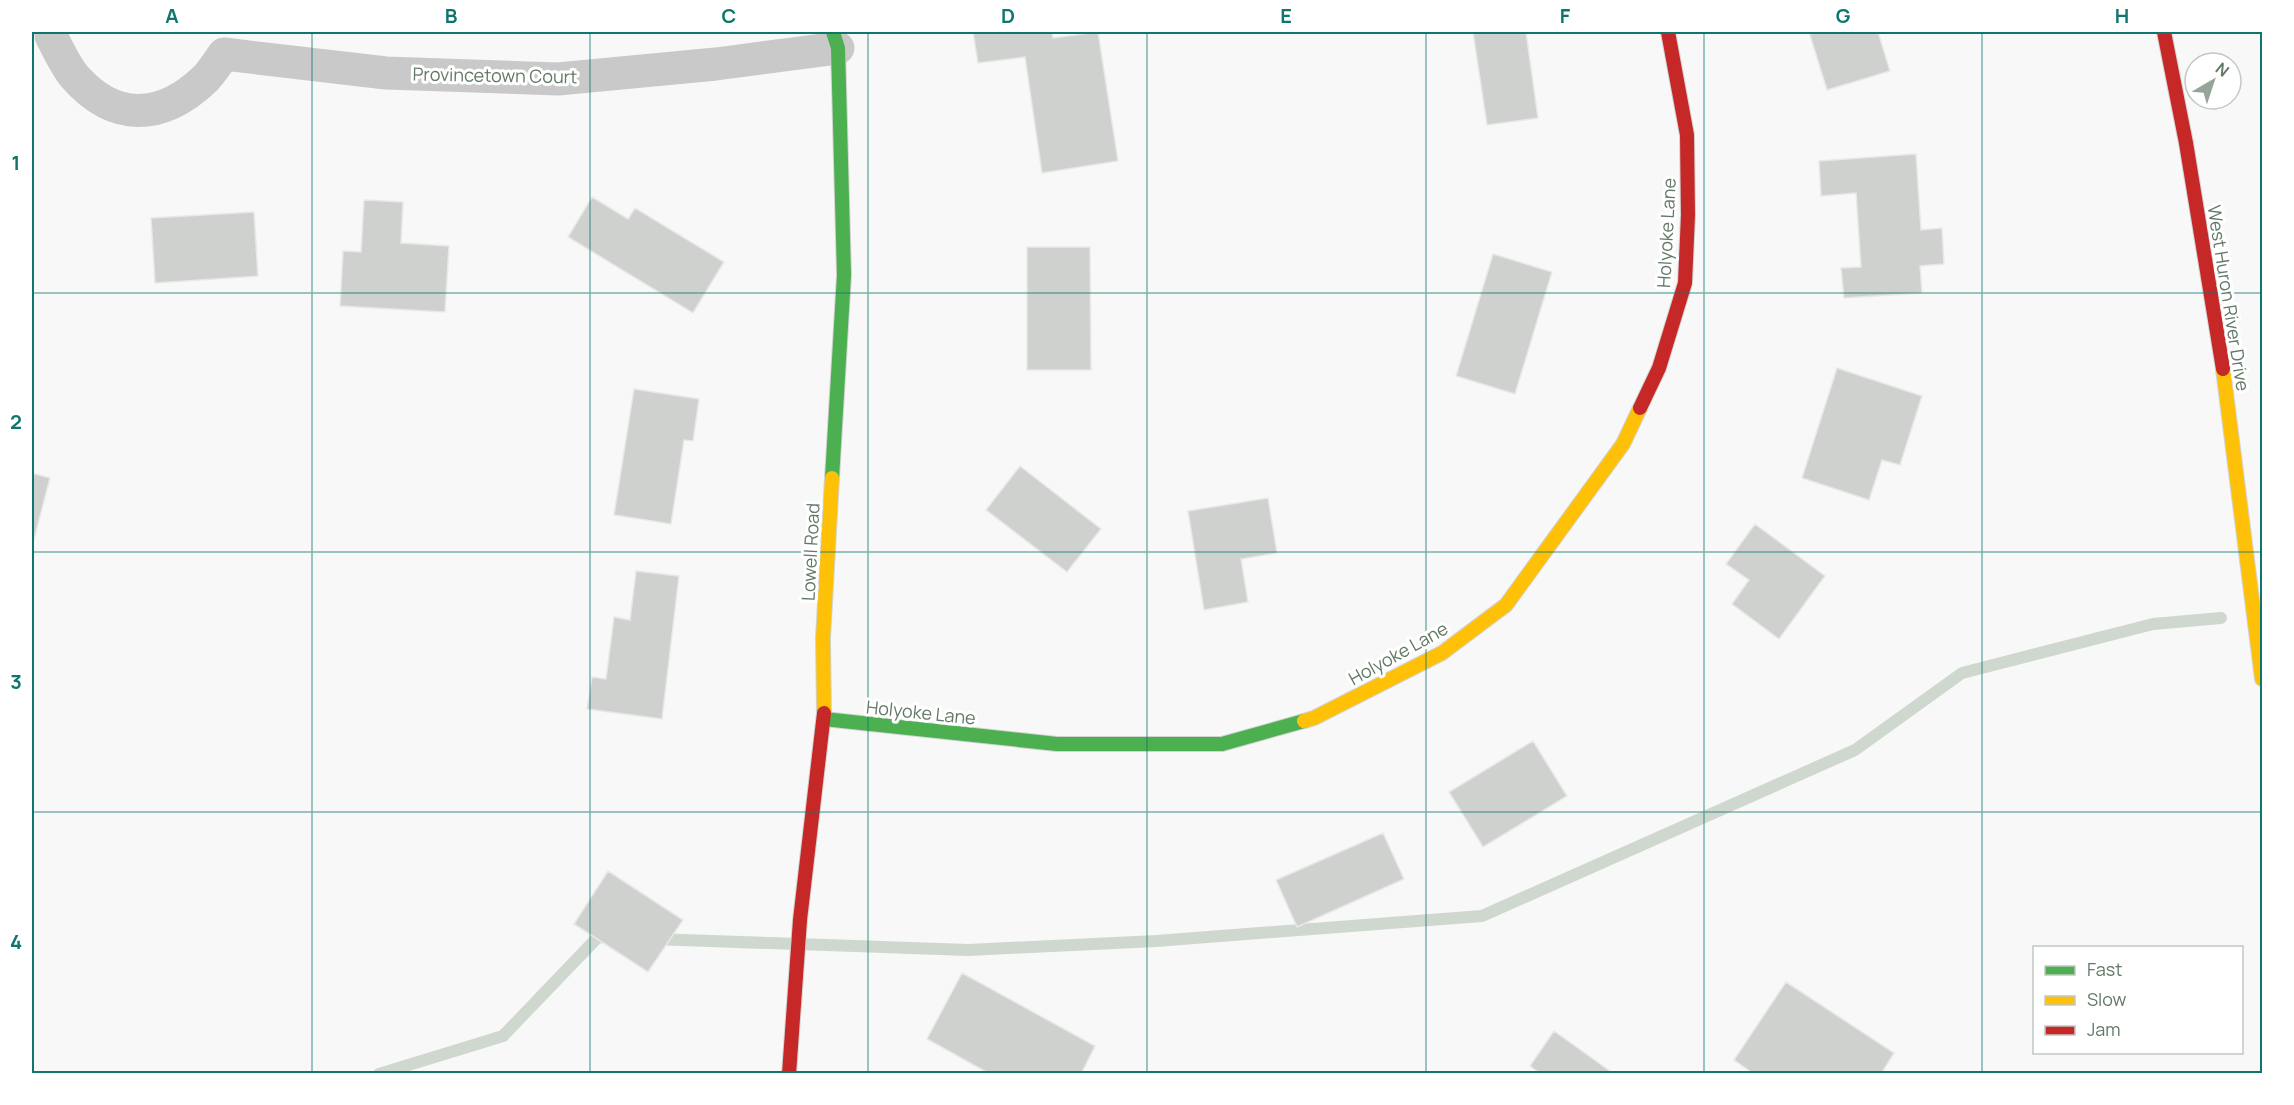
<svg xmlns="http://www.w3.org/2000/svg" width="2294" height="1105" font-family="Manrope,sans-serif">
	<rect width="100%" height="100%" fill="#f8f8f8"/>
	<g fill="none" stroke-linecap="round" stroke-linejoin="round">
		<path stroke="#cfd8ce" stroke-width="12" d="M 653,939 L 968,950 L 1156,941 L 1482,916 L 1855,750 L 1962,673 L 2153,624 L 2221,618
			M 379,1074 L 503,1036 L 598,937 L 612,938"/>
	</g>
	<path fill="#cfd1cf" stroke="#e8e8e8" stroke-width="1.5" d="M 973,32 L 1052,32 L 1053,38 L 1098,32 L 1118,161 L 1042,173 L 1025,57 L 978,63 Z
		M 1473,32 L 1526,32 L 1538,118 L 1487,125 Z
		M 1809,32 L 1878,32 L 1890,71 L 1827,90 Z
		M 1916,154 L 1921,230 L 1942,228 L 1944,264 L 1920,266 L 1922,293 L 1844,298 L 1841,268 L 1861,267 L 1856,193 L 1821,196 L 1819,161 Z
		M 592,197 L 628,219 L 635,208 L 724,262 L 693,313 L 568,237 Z
		M 364,200 L 403,202 L 401,243 L 449,246 L 445,312 L 340,306 L 343,251 L 361,252 Z
		M 254,212 L 258,276 L 155,283 L 151,218 Z
		M 1027,247 L 1090,247 L 1091,370 L 1027,370 Z
		M 1493,254 L 1552,272 L 1515,394 L 1456,376 Z
		M 1837,368 L 1922,396 L 1900,465 L 1882,460 L 1869,500 L 1802,478 Z
		M 634,389 L 699,399 L 693,441 L 684,440 L 671,524 L 614,515 Z
		M 1020,466 L 1101,529 L 1067,572 L 986,510 Z
		M 32,473 L 50,478 L 32,547 Z
		M 1268,498 L 1277,553 L 1241,559 L 1248,602 L 1204,610 L 1188,511 Z
		M 1755,524 L 1825,576 L 1779,639 L 1732,604 L 1749,580 L 1726,564 Z
		M 636,571 L 679,576 L 662,719 L 587,709 L 592,677 L 606,679 L 614,617 L 630,620 Z
		M 1533,741 L 1567,796 L 1483,847 L 1449,792 Z
		M 1383,833 L 1404,879 L 1297,927 L 1276,880 Z
		M 608,871 L 683,920 L 648,972 L 574,924 Z
		M 962,973 L 1095,1046 L 1081,1074 L 990,1074 L 927,1039 Z
		M 1786,982 L 1894,1053 L 1881,1074 L 1754,1074 L 1734,1060 Z
		M 1554,1031 L 1614,1074 L 1541,1074 L 1530,1066 Z"/>
	<g fill="none" stroke-linecap="round" stroke-linejoin="round">
		<g stroke="#d2d4d2" stroke-width="16">
			<path id="fast" d="M 832,478 L 844,275 L 838,48 L 833,32
				M 824,719 L 1057,744 L 1222,744 L 1304,721"/>
		</g>
		<g stroke="#d2d4d2" stroke-width="16">
			<path id="slow" d="M 2223,369 L 2262,679
				M 824,713 L 823,638 L 832,478
				M 1304,721 L 1314,718 L 1442,653 L 1506,605 L 1623,444 L 1640,408"/>
		</g>
		<g stroke="#d2d4d2" stroke-width="16">
			<path id="jam" d="M 2164,32 L 2186,143 L 2223,369
				M 1640,408 L 1659,368 L 1685,283 L 1688,215 L 1687,135 L 1668,32
				M 789,1074 L 800,920 L 824,713"/>
		</g>
		<path stroke="#c8c9c8" stroke-width="33" d="M 52,32 L 51,36 C 58,49 65,65 74,76 C 114,122 161,121 205,79 C 212,72 218,62 224,54
			M 224,54 L 386,73 L 558,79 L 716,64 L 838,48"/>
		<use href="#fast" stroke="#4caf50" stroke-width="14"/>
		<use href="#slow" stroke="#ffc107" stroke-width="14"/>
		<use href="#jam" stroke="#c62828" stroke-width="14"/>
	</g>
	<path fill="none" stroke="#0f766e" stroke-width="1.5" stroke-opacity="0.55" d="M 312,32 L 312,1074M 590,32 L 590,1074M 868,32 L 868,1074M 1147,32 L 1147,1074M 1426,32 L 1426,1074M 1704,32 L 1704,1074M 1982,32 L 1982,1074M 32,293 L 2262,293M 32,552 L 2262,552M 32,812 L 2262,812"/>
	<g text-anchor="middle" dominant-baseline="central" stroke-width="6" stroke-linejoin="round" paint-order="stroke">
		<g font-size="18" fill="#627966" stroke="#fff">
			<text transform="translate(495 75) rotate(1)">Provincetown Court</text>
			<text transform="translate(1666 233) rotate(-87)">Holyoke Lane</text>
			<text transform="translate(2229 298) rotate(81)">West Huron River Drive</text>
			<text transform="translate(810 552) rotate(-87)">Lowell Road</text>
			<text transform="translate(1398 653) rotate(-29)">Holyoke Lane</text>
			<text transform="translate(921 712) rotate(6)">Holyoke Lane</text>
		</g>
	</g>
	<rect width="2294" height="1105" fill="none" stroke="#ffffff" stroke-width="66"/>
	<rect x="2033" y="946" width="210" height="108" fill="#ffffff" stroke="#c0c9c2" stroke-width="1.5"/>
	<rect x="2045" y="966" width="30" height="9" fill="#4caf50" stroke="#c0c9c2" stroke-width="1.5"/>
	<text x="2087" y="976" font-size="18" fill="#627966">Fast</text>
	<rect x="2045" y="996" width="30" height="9" fill="#ffc107" stroke="#c0c9c2" stroke-width="1.5"/>
	<text x="2087" y="1006" font-size="18" fill="#627966">Slow</text>
	<rect x="2045" y="1026" width="30" height="9" fill="#c62828" stroke="#c0c9c2" stroke-width="1.5"/>
	<text x="2087" y="1036" font-size="18" fill="#627966">Jam</text>
	<g transform="translate(2213 81) rotate(39)"><circle r="28" fill="#ffffff" stroke="#c0c9c2" stroke-width="1.5"/>
	<path d="M0-4.5L10 22L0 15L-10 22Z" fill="#96a599"/>
	<text y="-9" font-size="16" font-weight="bold" text-anchor="middle" fill="#627966">N</text>
	</g>
	<rect x="33" y="33" width="2228" height="1039" fill="none" stroke="#0f766e" stroke-width="2"/>
	<g font-size="20" text-anchor="middle" font-weight="bold" fill="#0f766e">
		<text x="172" y="23">A</text>
		<text x="451" y="23">B</text>
		<text x="729" y="23">C</text>
		<text x="1008" y="23">D</text>
		<text x="1286" y="23">E</text>
		<text x="1565" y="23">F</text>
		<text x="1843" y="23">G</text>
		<text x="2122" y="23">H</text>
		<text x="16" y="170">1</text>
		<text x="16" y="429">2</text>
		<text x="16" y="689">3</text>
		<text x="16" y="949">4</text>
	</g>
</svg>
